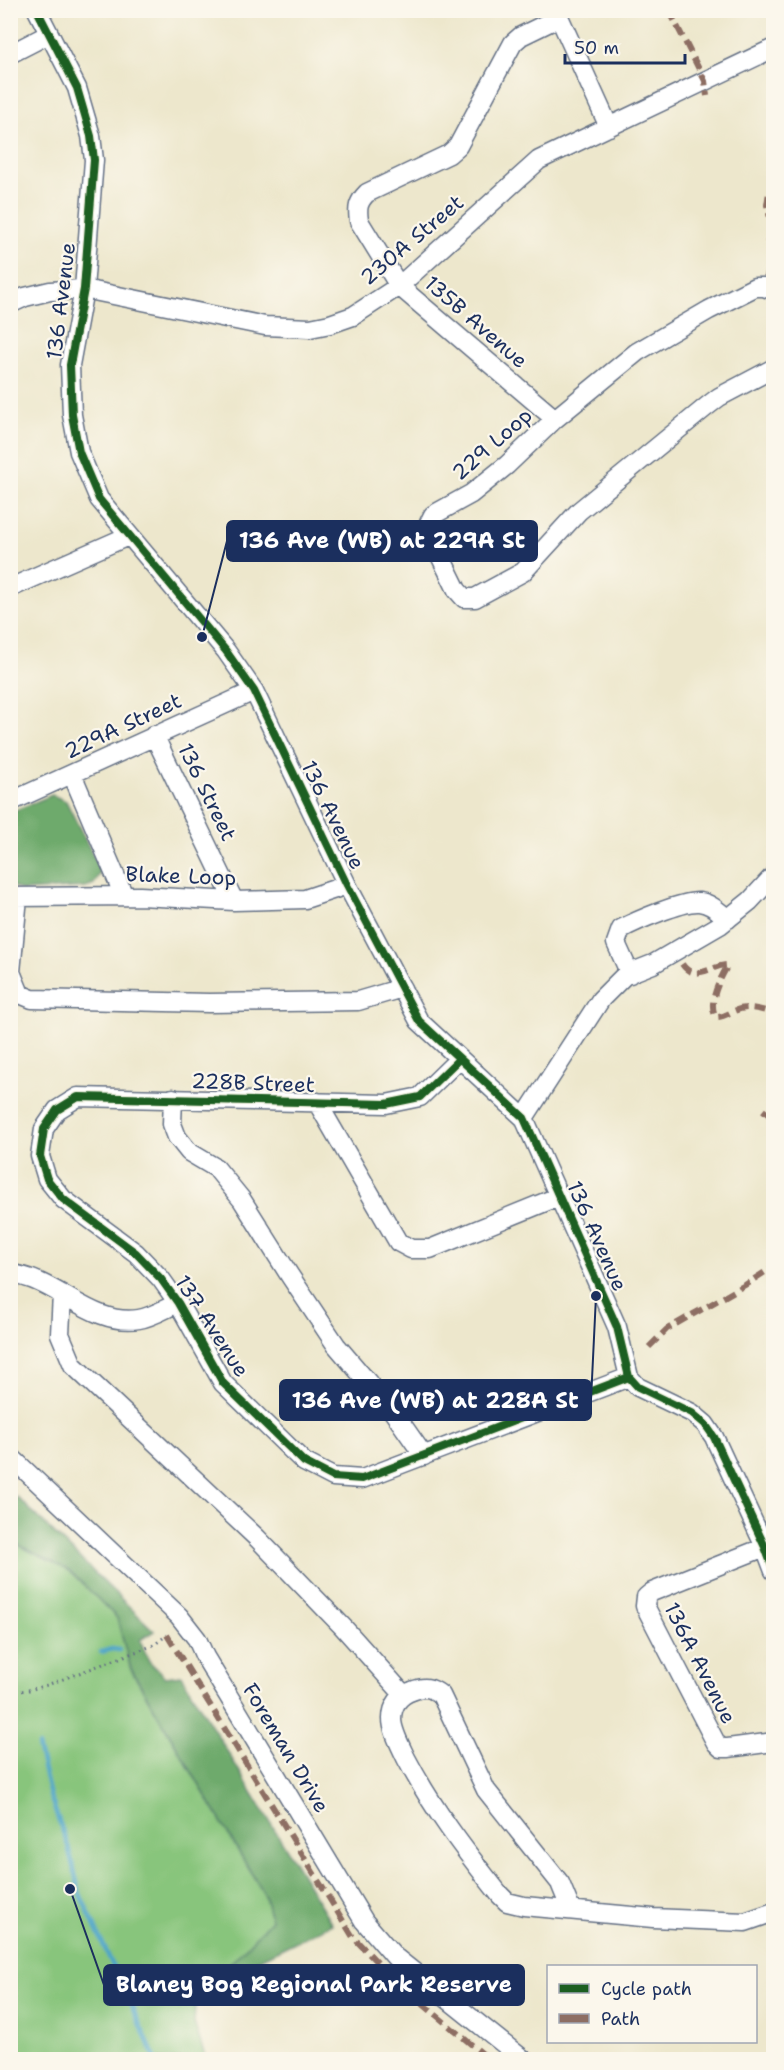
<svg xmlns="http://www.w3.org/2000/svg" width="784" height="2070" font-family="'Shantell Sans',sans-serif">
	<rect width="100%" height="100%" fill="#fbf7ec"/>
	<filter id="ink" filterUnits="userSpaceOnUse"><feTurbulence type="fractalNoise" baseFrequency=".0167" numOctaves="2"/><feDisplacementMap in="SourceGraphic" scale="12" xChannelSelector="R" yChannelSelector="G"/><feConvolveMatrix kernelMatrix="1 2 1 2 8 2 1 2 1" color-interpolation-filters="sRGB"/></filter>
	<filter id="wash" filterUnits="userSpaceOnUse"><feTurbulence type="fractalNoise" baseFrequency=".008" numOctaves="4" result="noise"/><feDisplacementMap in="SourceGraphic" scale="24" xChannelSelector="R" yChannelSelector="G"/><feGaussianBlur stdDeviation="1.35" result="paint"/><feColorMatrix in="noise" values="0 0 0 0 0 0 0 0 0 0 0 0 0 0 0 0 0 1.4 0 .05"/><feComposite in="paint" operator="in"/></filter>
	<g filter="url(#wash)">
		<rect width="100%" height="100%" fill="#ede7cc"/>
		<path fill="#88c57c" stroke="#527a6d" stroke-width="1.5" d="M 10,1541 L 70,1571 L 117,1618 L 131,1670 L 265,1896 L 271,1920 L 236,1958 L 196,1990 L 194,2023 L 206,2059 L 11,2059 Z"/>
		<path fill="#6eaa6c" stroke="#446c65" stroke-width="1.5" d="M 52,795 L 66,801 L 101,871 L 94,884 L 86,887 L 23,891 L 11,886 L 11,812 Z
			M 17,1497 L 154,1631 L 140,1640 L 149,1661 L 165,1677 L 181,1675 L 332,1924 L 196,1990 L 236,1958 L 271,1920 L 265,1896 L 131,1669 L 117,1618 L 70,1571 L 11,1541 L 11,1499 Z"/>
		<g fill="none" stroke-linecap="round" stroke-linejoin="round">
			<path stroke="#4ba4c8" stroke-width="4.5" d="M 101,1652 L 112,1649 L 119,1650
				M 38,1746 L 50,1796 L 68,1846 L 80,1894 L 156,2060"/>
		</g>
	</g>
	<g filter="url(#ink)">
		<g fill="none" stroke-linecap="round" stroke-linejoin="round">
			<g stroke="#646f84" stroke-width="21">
				<path id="minor" d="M 37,10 L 77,88 L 91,136 L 94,160 L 84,289 L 70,365 L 72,415 L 79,452 L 99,499 L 226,651 L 254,691 L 347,885 L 419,1021 L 524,1118 L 617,1327 L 629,1377 L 638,1387 L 692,1413 L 705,1424 L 714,1437 L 765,1547 L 774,1571
					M 556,10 L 609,127
					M 10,54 L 49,34
					M 774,291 L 764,287 L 755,287 L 709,310 L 637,352 L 555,419 L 507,465 L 471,494 L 433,515 L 429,523 L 429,533 L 457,590 L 464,598 L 475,598 L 523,572 L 579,511 L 706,407 L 719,397 L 774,368
					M 10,304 L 25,297 L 50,291 L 84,289 L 265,326 L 310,328 L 330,324 L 353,316 L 399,286 L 539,160 L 774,48
					M 555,419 L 399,286 L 359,221 C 357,208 358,202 367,193 L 449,154 L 458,146 L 513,43 L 521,36 L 558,18
					M 10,588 L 128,536
					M 154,735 L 234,901
					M 72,774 L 124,896
					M 10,802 L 254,691
					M 10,897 L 140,896 L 234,901 L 305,899 L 347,885
					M 18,897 L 11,972 L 20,994 L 32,999 L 209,1003 L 358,1001 L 402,988
					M 630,974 L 616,943 L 621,929 C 636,921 682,901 699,902 C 711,903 719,912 728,919
					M 459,1059 L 420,1097 L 386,1104 L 78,1097 L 57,1110 L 44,1129 L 40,1156 L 47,1179 L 63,1199 L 136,1253 L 161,1279 L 178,1303 L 223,1383 L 304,1462 L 333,1477 L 362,1479 L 629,1377
					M 173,1098 L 172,1124 L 177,1137 L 189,1152 L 216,1168 L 242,1200 L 290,1276 L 336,1345 L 394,1413 L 424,1456
					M 317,1102 L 398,1242 L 411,1249 L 430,1249 L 560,1196
					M 524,1118 L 601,999 L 625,975 L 653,964 L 720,925 L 750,901 L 774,875
					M 10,1274 C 56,1278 91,1327 139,1319 C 152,1317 166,1308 178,1303
					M 62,1294 L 60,1334 L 73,1365 L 257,1538 L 343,1627 L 403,1694
					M 10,1456 L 179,1616 L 197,1639 L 205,1657 L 364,1921 L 395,1957 L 524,2060
					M 765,1547 L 652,1592 L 646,1597 L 645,1606 L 716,1743 L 721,1748 L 728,1748 L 774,1742
					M 571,1910 L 560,1883 L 486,1790 L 441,1695 C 431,1687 424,1686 412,1691 C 400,1695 392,1705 392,1719 C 392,1731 401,1747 406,1758 C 432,1808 465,1851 500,1895 L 507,1902 L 524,1906 L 653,1918 L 745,1922 L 774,1912"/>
			</g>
			<path stroke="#646f84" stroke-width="3" stroke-dasharray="1.5 4.5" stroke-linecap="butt" d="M 10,1692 L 29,1690 L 47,1685 L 154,1645 L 167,1635"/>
			<use href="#minor" stroke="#fff" stroke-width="18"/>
			<path stroke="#8d6e63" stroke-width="6" stroke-dasharray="12 6" stroke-linecap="butt" d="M 669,10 L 705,81 L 707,96
				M 767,277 L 771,256 L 767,246 L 771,222 L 767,205 L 769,192 L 774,188
				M 682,964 C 695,983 711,965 728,965 C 720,979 707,1003 716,1017 C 724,1017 727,1014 734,1011 C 748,1005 760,1009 774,1014
				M 763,1110 L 774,1119
				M 774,1212 L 774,1214
				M 649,1347 L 667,1329 L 745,1285 L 774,1266
				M 167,1635 L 353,1937 L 394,1980 L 490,2060"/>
			<g stroke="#fbf7ec" stroke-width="11">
				<path id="cycleway" d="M 37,10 L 77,88 L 91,136 L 94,160 L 84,289 L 70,365 L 72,415 L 79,452 L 99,499 L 226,651 L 254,691 L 347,885 L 419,1021 L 524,1118 L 617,1327 L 629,1377 L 638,1387 L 692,1413 L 705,1424 L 714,1437 L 765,1547 L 774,1571
					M 459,1059 L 420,1097 L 386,1104 L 78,1097 L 57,1110 L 44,1129 L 40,1156 L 47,1179 L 63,1199 L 136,1253 L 161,1279 L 178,1303 L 223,1383 L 304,1462 L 333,1477 L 362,1479 L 629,1377"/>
			</g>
			<use href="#cycleway" stroke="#1b5e20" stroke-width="8"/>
		</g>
	</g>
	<g text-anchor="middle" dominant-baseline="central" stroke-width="4.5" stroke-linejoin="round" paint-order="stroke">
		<g font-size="21" fill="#1b2f5e" stroke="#fbf7ec">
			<text transform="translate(412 240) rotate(-40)">230A Street</text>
			<text transform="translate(61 301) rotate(-83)">136 Avenue</text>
			<text transform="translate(476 322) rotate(41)">135B Avenue</text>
			<text transform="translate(492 444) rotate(-41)">229 Loop</text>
			<text transform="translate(123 726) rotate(-25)">229A Street</text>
			<text transform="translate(207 792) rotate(64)">136 Street</text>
			<text transform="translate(333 815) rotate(64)">136 Avenue</text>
			<text transform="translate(181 876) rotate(2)">Blake Loop</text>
			<text transform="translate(253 1083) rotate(2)">228B Street</text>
			<text transform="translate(597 1236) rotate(66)">136 Avenue</text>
			<text transform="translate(212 1326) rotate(57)">137 Avenue</text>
			<text transform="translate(700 1663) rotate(63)">136A Avenue</text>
			<text transform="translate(286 1748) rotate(59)">Foreman Drive</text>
		</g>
	</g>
	<path fill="none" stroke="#1b2f5e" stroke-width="2" d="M202 637L227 541M596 1296L591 1400M70 1889L104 1985"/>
	<g fill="#1b2f5e" stroke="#fbf7ec" stroke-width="2">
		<circle cx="202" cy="637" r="6"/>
		<circle cx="596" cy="1296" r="6"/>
		<circle cx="70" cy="1889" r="6"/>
	</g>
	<g fill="#1b2f5e" stroke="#1b2f5e" stroke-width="2">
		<rect x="227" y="521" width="310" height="40" rx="6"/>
		<rect x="280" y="1380" width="311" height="40" rx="6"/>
		<rect x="104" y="1965" width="420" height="40" rx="6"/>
	</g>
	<g font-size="22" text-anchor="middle" font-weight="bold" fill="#fff">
		<text x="382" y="548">136 Ave (WB) at 229A St</text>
		<text x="435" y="1408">136 Ave (WB) at 228A St</text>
		<text x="314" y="1992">Blaney Bog Regional Park Reserve</text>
	</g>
	<rect width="784" height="2070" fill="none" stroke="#fbf7ec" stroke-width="36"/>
	<rect x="547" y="1965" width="210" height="78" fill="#fbf7ec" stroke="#a1a7b3" stroke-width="1.5"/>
	<rect x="559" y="1984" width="30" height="9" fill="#1b5e20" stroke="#a1a7b3" stroke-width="1.5"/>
	<text x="601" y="1995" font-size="18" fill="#1b2f5e">Cycle path</text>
	<rect x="559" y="2014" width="30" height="9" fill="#8d6e63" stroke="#a1a7b3" stroke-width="1.5"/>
	<text x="601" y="2025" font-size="18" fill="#1b2f5e">Path</text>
	<path d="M565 54v9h120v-9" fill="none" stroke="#1b2f5e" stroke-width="3"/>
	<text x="574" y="54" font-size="18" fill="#1b2f5e" stroke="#fbf7ec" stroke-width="4.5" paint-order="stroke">50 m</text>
</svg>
